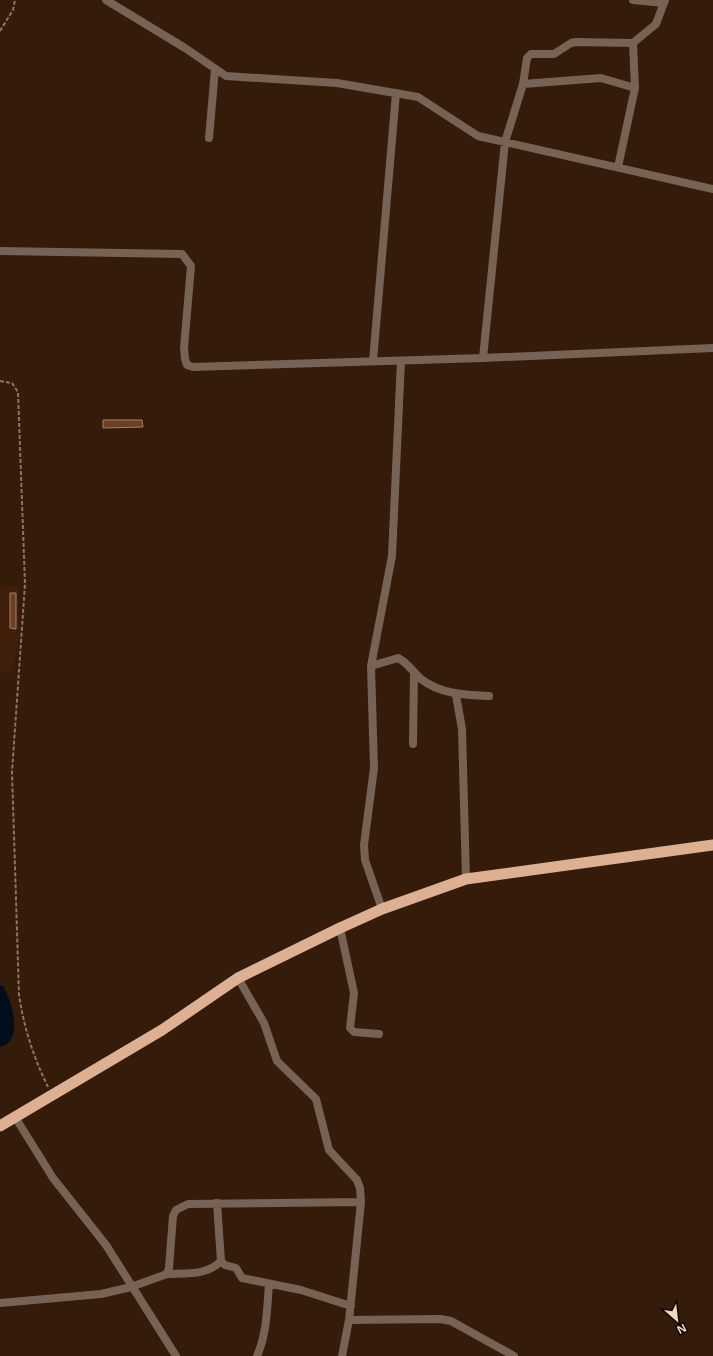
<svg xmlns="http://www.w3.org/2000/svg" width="713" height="1356" font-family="'Noto Sans',sans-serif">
	<rect width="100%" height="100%" fill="#341b0a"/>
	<path fill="#3f1f0a" d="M 18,586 L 19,637 L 12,673 L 0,673 L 0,587 Z"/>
	<path fill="#000d1d" d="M 0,985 L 3,986 C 12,1001 24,1042 0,1047 Z"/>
	<path fill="#6b3f23" stroke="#a1816e" d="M 103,420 L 142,420 L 143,427 L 103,428 Z
		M 10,593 L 16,593 L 16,629 L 10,628 Z"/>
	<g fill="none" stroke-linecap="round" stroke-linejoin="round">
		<path stroke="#8a7566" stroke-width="2" stroke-dasharray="4 2" stroke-linecap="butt" d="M 0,31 L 13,10 L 15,0
			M 0,381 L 12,383 L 18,392 L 25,584 L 12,772 L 19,995 C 24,1028 33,1056 48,1087"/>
		<path stroke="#776356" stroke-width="8" d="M 106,0 L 185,48 L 226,76 L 337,83 L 418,97 L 478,136 L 713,189
			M 633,0 L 664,3
			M 523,84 L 601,78 L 635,88
			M 209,138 L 215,69
			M 618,167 L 635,88 L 633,43 L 656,24 L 665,0
			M 0,251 L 182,254 L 191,266 L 184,348 L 185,359 L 187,365 L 193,367 L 483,358 L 713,348
			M 483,358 L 505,142 L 523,84 L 527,58 L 531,54 L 554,54 L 571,43 L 576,42 L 633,43
			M 373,361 L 396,93
			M 371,666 L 398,658 C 407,662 413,672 421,679 C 440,694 465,695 489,696
			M 456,695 L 462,729 L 466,879
			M 413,744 L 414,673
			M 382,909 L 365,860 L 364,845 L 374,768 L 371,666 L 392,556 L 401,361
			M 340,928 L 354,993 L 350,1028 L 354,1032 L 379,1034
			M 238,978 L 264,1023 L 277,1061 L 316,1099 L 329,1150 L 357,1180 L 360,1188 L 361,1202 L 349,1320 L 342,1356
			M 15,1117 L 53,1178 L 106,1245 L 176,1356
			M 217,1203 L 221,1261 L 225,1265 L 236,1268 L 242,1278 L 301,1290 L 351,1306
			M 167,1274 C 186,1273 207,1276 221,1261
			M 0,1303 L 101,1294 L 131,1287 L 167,1274 L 169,1268 L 173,1216 L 176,1210 L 188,1204 L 361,1202
			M 349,1320 L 440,1319 L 451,1321 L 514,1356
			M 257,1356 C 267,1333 267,1309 269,1284"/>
		<path stroke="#deb092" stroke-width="11" d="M 0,1126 L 162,1030 L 238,978 L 340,928 L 382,909 L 466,879 L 713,845"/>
	</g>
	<g transform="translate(677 1320) rotate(152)" stroke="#140903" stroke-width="3" paint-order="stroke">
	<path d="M0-3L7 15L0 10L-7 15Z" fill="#ebd9ce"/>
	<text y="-6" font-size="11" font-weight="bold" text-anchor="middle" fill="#ebd9ce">N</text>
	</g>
</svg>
